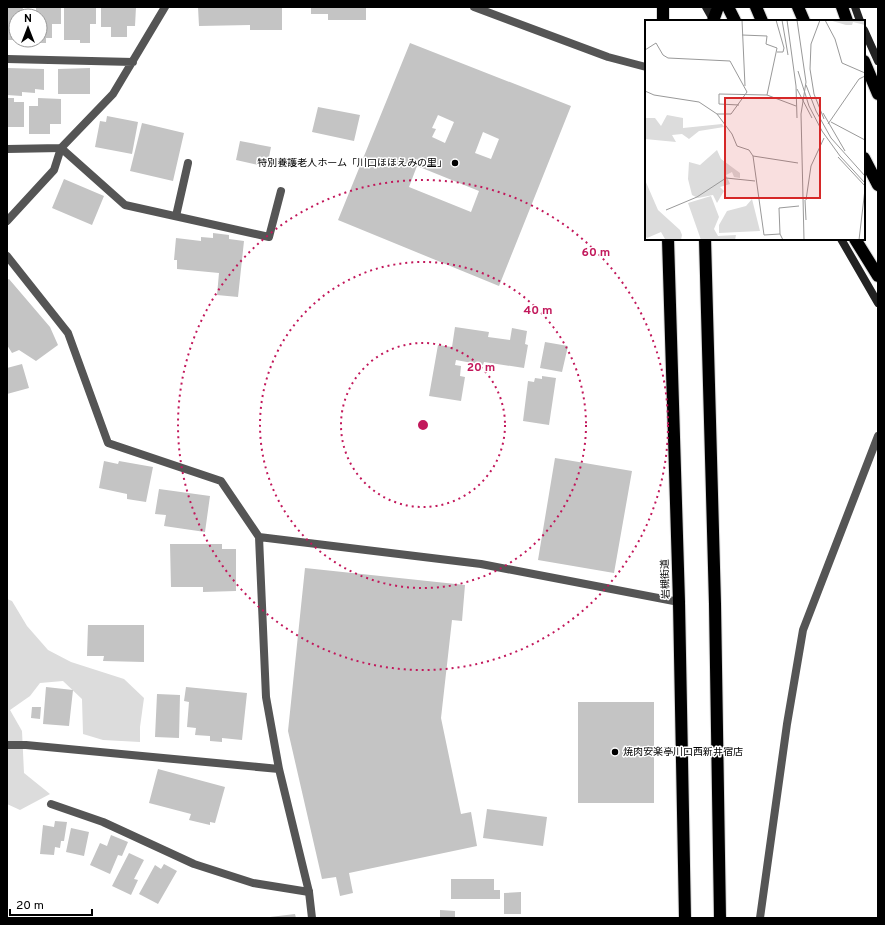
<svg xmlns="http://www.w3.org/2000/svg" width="885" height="925" font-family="Overpass,'Noto Sans JP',sans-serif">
	<rect width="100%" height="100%" fill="#fff"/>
	<path fill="#dcdcdc" d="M 7,599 L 12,601 L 27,626 L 48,650 L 71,662 L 124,679 L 144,698 L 140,727 L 140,742 L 103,740 L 83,734 L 82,699 L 63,681 L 40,683 L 30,696 L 10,710 L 22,731 L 24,773 L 50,794 L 20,810 L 7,804 Z"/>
	<path fill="#c4c4c4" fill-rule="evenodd" d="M 7,7 L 23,7 L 22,16 L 16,16 L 16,24 L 15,24 L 15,40 L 7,40 Z
		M 36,7 L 61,7 L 61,24 L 52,24 L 52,38 L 46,38 L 46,43 L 28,43 L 28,40 L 40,40 L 40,16 L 28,16 L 28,10 L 36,10 Z
		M 64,7 L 96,7 L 96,24 L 90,24 L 90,43 L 80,43 L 80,40 L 64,40 Z
		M 101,7 L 136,7 L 135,26 L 127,26 L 127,37 L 111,37 L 111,27 L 101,27 Z
		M 198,7 L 282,7 L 282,30 L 250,30 L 250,25 L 199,26 Z
		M 311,7 L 366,7 L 366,20 L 328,20 L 328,14 L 311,14 Z
		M 410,43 L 571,106 L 499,286 L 338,220 ZM 438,115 L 454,122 L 445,143 L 432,137 L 436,129 L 432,128 ZM 483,132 L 499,139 L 491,159 L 475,153 ZM 417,166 L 479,191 L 471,212 L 409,187 Z
		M 7,68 L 44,69 L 44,90 L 35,89 L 35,93 L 22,92 L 22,96 L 7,95 Z
		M 90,68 L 90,94 L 58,94 L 58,69 Z
		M 7,98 L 14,98 L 14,102 L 24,102 L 24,127 L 7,127 Z
		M 38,98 L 61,99 L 61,124 L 50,124 L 50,134 L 29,134 L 29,106 L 38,106 Z
		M 318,107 L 360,115 L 354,141 L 312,132 Z
		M 107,116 L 138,122 L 132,154 L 95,147 L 100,121 L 106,122 Z
		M 142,123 L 184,133 L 173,181 L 130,171 Z
		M 240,141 L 271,147 L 267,167 L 236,160 Z
		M 64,179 L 104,196 L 92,225 L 52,208 Z
		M 213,233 L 229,235 L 229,239 L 244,241 L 238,297 L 217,295 L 219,273 L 177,269 L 177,260 L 174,260 L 176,238 L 201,241 L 201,237 L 213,238 Z
		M 9,279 L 50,327 L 58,345 L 36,361 L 19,350 L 12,353 L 7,345 L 7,280 Z
		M 455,327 L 489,332 L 488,337 L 510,340 L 512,328 L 527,331 L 525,344 L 528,345 L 524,368 L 484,362 L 483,365 L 456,360 L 455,365 L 461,366 L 460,376 L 465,377 L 461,401 L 429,396 L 438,345 L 452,347 Z
		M 545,342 L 568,346 L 562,372 L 540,368 Z
		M 22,364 L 29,388 L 7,394 L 7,368 Z
		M 542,376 L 556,378 L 549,425 L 523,421 L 528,381 L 534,382 L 535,378 L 542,379 Z
		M 555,458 L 632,471 L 614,573 L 538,560 Z
		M 104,461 L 118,464 L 119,461 L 153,467 L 146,502 L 127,499 L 127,494 L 99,488 Z
		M 159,489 L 210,496 L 205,532 L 164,526 L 166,515 L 155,514 Z
		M 170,544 L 222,544 L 222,549 L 236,549 L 236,591 L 203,592 L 203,587 L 171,587 Z
		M 305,568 L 465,585 L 462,621 L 452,620 L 441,718 L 461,814 L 471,812 L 477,846 L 349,873 L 353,893 L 340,896 L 336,877 L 322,879 L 288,731 Z
		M 88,625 L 144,625 L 144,662 L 103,661 L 104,656 L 87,656 Z
		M 46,687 L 73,690 L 69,726 L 43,724 Z
		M 186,687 L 247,693 L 242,740 L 222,738 L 222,742 L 210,741 L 210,736 L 195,735 L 196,728 L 187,727 L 189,702 L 184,701 Z
		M 157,694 L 180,695 L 179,738 L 155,737 Z
		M 578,702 L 654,702 L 654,803 L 578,803 Z
		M 32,707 L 41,707 L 40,719 L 31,718 Z
		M 158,769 L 225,787 L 215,823 L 210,822 L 210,825 L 189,820 L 191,814 L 149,803 Z
		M 487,809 L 547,817 L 543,846 L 483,838 Z
		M 55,821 L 67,822 L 64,841 L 61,841 L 60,848 L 55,847 L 54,855 L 40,854 L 43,825 L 54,827 Z
		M 71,828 L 89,832 L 84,856 L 66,852 Z
		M 111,835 L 128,842 L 122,856 L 118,855 L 110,874 L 90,865 L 100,843 L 107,846 Z
		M 129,853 L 144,860 L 134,879 L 138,880 L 131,895 L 112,886 Z
		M 164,864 L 177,871 L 158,904 L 139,894 L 155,865 L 161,869 Z
		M 451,879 L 494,879 L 494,890 L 500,890 L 500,899 L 451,899 Z
		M 521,892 L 521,914 L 504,914 L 504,893 Z
		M 440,910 L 455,911 L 455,918 L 440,918 Z
		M 295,914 L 296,918 L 270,918 L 270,917 Z"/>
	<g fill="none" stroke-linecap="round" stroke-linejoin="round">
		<g stroke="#dbdbdb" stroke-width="14">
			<path id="highway" d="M 663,7 L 663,21
				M 728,7 L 735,21
				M 756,7 L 762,21
				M 798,7 L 804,21
				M 842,7 L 847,21
				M 713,21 L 718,7
				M 864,61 L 878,94
				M 864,158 L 878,185
				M 668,239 L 679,602 L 685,918
				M 705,239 L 715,604 L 720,918
				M 855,239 L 878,276"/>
		</g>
		<path stroke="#555" stroke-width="8" d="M 176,216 L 188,163
			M 7,221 L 54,170 L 61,148 L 125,205 L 269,237 L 281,191
			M 51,804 L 103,822 L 194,864 L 253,883 L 309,892"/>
		<path stroke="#555" stroke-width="8" d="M 474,7 L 608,57 L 646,67
			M 7,59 L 133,62
			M 7,149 L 61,148 L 113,94 L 165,7
			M 7,256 L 68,333 L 108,443 L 221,481 L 259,537 L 266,697 L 279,769 L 309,892 L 312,918
			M 259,537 L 481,564 L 679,602
			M 7,745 L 26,745 L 279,769
			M 760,918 L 787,724 L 803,630 L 878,436"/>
		<path stroke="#222" stroke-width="8" d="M 706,7 L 714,21
			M 855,7 L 860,21
			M 864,30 L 878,61
			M 841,239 L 878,303"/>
		<use href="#highway" stroke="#000" stroke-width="12"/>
	</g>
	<g fill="none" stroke="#c2185b" stroke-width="2" stroke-dasharray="2 4">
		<circle cx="423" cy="425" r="82"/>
		<circle cx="423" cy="425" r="163"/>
		<circle cx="423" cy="425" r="245"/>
	</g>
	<g fill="#000" stroke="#fff" stroke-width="1.5">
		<circle cx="455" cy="163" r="4"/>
		<circle cx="615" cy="752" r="4"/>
	</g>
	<g text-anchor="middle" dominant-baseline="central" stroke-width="3" stroke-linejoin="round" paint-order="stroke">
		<g font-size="10" fill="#000" stroke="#fff" text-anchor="end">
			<text x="447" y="163">特別養護老人ホーム「川口ほほえみの里」</text>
			<text x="623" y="752" text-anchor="start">焼肉安楽亭川口西新井宿店</text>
		</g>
		<g font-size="10" fill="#000" stroke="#fff">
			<text transform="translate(666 579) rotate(-92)">岩槻街道</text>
		</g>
	</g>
	<g transform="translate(645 20)">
		<rect width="220" height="220" fill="#fff"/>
		<path d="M 184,0 L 220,0 L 220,5 L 208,2 L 207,5 L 201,5 ZM 22,95 L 38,98 L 38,108 L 77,104 L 79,107 L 54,111 L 44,119 L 37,114 L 27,115 L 31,122 L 0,119 L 0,98 L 10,98 L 16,106 ZM 72,130 L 76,139 L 95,153 L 95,158 L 89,157 L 87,152 L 81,155 L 85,164 L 75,167 L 79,171 L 72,183 L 68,175 L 53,178 L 47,175 L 43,159 L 44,142 L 55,145 ZM 0,160 L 13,190 L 35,210 L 37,215 L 36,220 L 20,219 L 16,212 L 2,218 L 0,216 ZM 66,176 L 74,197 L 69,209 L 73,216 L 91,215 L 90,220 L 56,220 L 43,183 ZM 107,179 L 115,211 L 74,213 L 74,205 L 82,191 L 101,186 Z" fill="#dcdcdc"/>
		<path fill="none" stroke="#999" stroke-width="1" d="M 97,0 L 100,66M 131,0 L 139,28 L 138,32 L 132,32M 137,0 L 143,35M 142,0 L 151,66 L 152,98M 152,0 L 161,62 L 156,94 L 159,220M 175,0 L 166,24 L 165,49 L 169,74 L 179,99M 180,0 L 190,19 L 197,43 L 220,53M 97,15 L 122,16 L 121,24 L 132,28 L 122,75M 0,30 L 11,23 L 18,35 L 23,38 L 85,41 L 102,72 L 86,94 L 72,94M 153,51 L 164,86 L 177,111 L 195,136 L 220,163M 161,65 L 171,91 L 186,118 L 220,156M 152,69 L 167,98M 0,71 L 9,75 L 54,82 L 72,94 L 87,114 L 92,126 L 104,130 L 108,136 L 119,215 L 135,214 L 138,220M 94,85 L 74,84 L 74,74 L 122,75 L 151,86M 178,93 L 200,131M 186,102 L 220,120M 183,104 L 214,59 L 220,56M 108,136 L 153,143M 193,137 L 220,166M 160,180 L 161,200M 161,180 L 166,146 L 179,118M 21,190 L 52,177 L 81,158 L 110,161M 135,214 L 134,188 L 154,186M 214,220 L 220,169"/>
		<path fill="#d62828" fill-opacity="0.15" stroke="#d62828" stroke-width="2" d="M 80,78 L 175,78 L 175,178 L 80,178 Z"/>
		<rect width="220" height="220" fill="none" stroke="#000" stroke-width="2"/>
	</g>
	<circle cx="423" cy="425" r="6" fill="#c2185b" stroke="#fff" stroke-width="2"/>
	<g font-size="12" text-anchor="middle" font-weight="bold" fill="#c2185b" stroke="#fff" stroke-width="3" stroke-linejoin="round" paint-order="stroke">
		<text x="596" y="256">60 m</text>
		<text x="538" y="314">40 m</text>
		<text x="481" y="371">20 m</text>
	</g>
	<rect width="885" height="925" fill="none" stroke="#000000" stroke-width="16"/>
	<g transform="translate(28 28)"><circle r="19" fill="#ffffff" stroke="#999999"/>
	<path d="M0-3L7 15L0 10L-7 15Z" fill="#000000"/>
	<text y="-6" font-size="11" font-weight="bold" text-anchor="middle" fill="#000000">N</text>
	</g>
	<path d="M10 909v6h82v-6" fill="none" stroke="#000000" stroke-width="2"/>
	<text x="16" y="909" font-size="12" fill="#000000" stroke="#ffffff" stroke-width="3" paint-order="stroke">20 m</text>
</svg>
